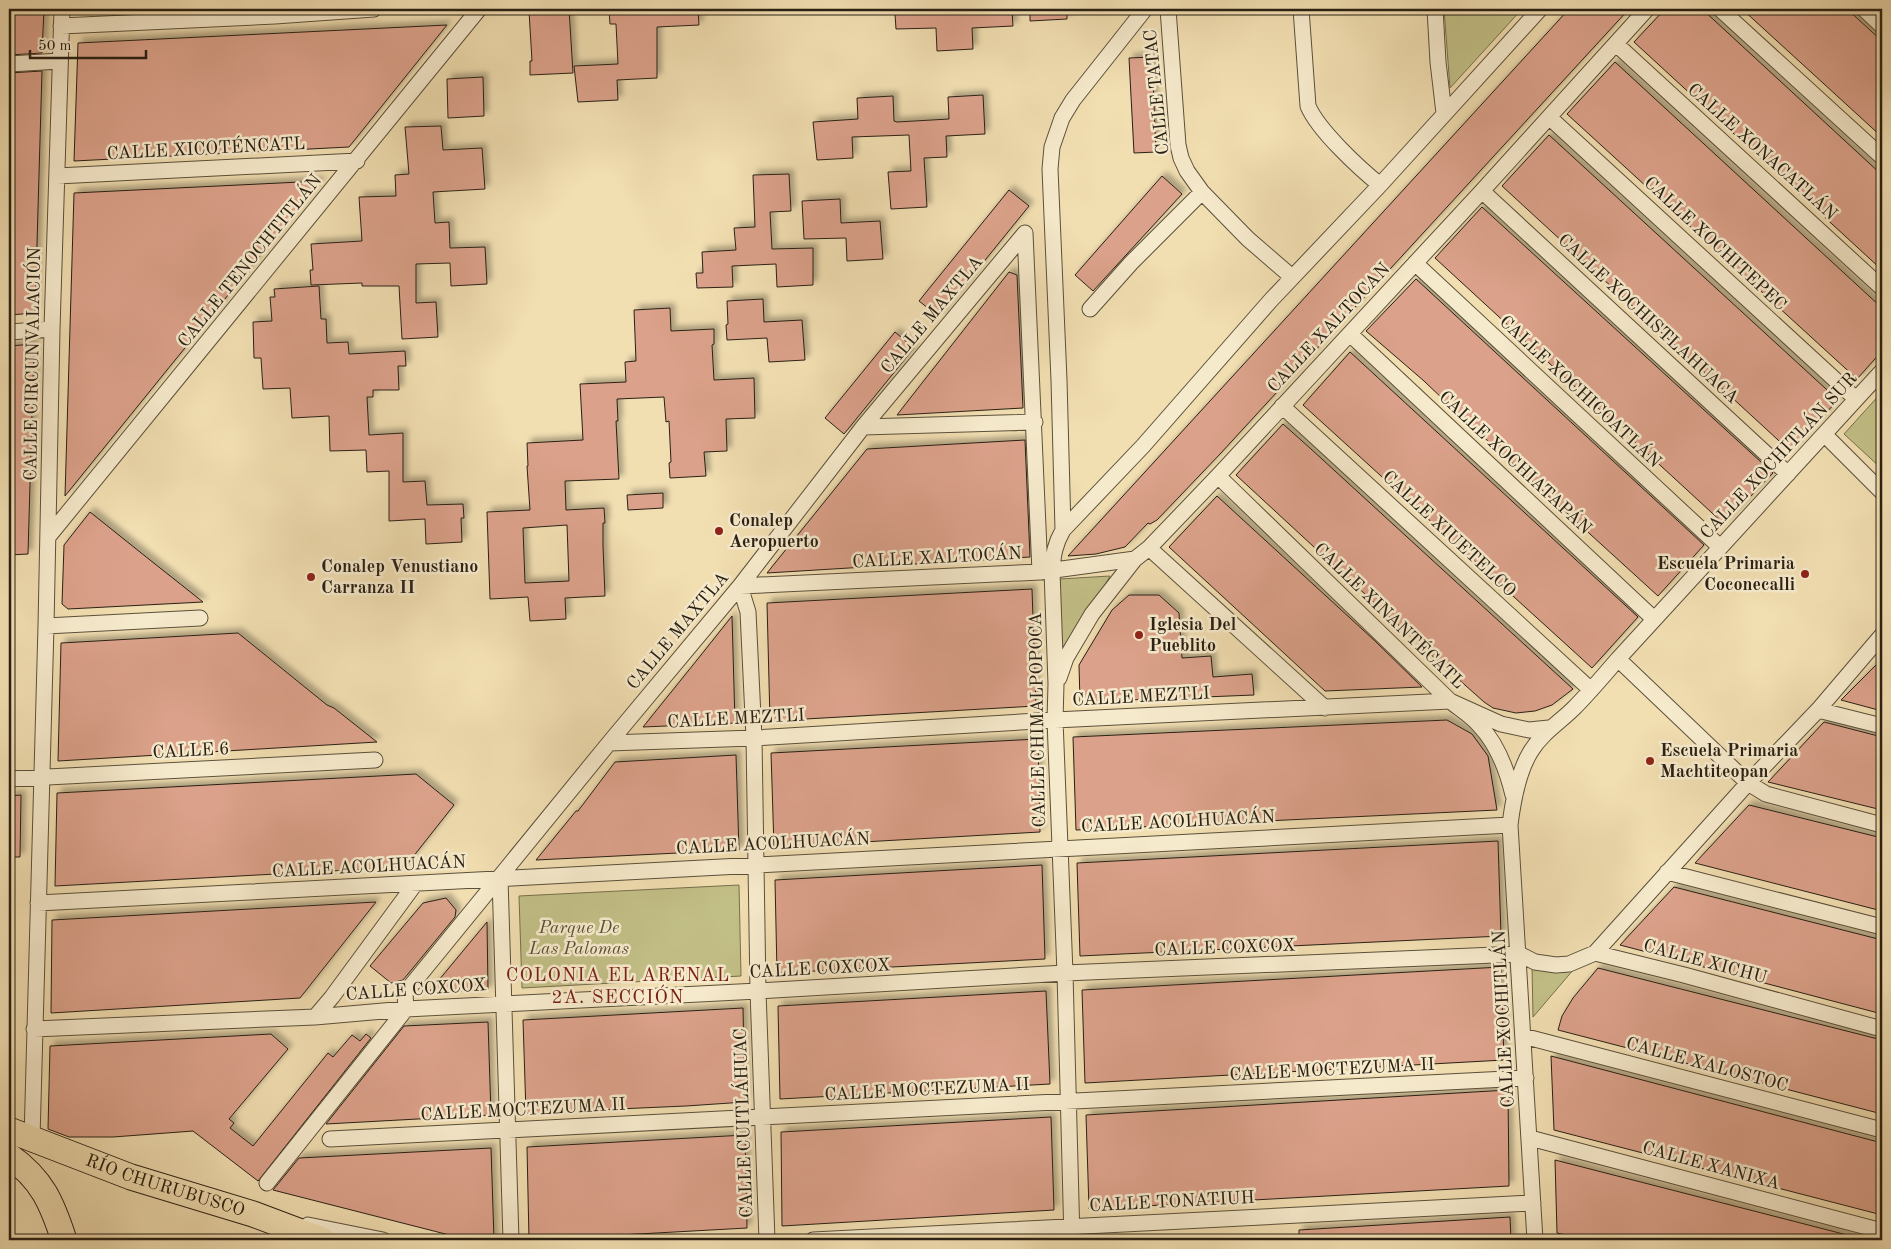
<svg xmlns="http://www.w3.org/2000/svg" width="1891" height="1249" font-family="'Old Standard TT',serif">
	<defs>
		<filter id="shadow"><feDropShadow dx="4.5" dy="-4.5" stdDeviation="2.5" flood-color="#0004"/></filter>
	</defs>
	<rect width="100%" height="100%" fill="#f1deb1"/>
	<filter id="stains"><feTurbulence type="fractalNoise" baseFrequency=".004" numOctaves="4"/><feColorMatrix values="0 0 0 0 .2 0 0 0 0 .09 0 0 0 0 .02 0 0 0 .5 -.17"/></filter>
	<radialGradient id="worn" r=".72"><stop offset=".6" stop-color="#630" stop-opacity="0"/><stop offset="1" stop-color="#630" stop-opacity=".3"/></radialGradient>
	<path fill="#c2bf86" stroke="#76704d" d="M 1444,9 L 1522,9 L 1450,88 Z
		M 1882,392 L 1882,469 L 1844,434 Z
		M 1110,576 L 1061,662 L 1060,579 Z
		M 739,885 L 741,976 L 522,988 L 519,896 Z
		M 1532,966 L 1574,969 L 1533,1017 Z"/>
	<path fill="#dba18a" stroke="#292014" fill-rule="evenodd" filter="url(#shadow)" d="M 9,9 L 44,9 L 42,53 L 9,55 Z
		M 569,9 L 573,73 L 530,75 L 530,61 L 532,61 L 529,11 Z
		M 649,9 L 649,13 L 698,10 L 699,25 L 657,27 L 657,78 L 617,80 L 618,100 L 578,102 L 574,66 L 618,64 L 616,24 L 610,24 L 609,10 Z
		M 1030,9 L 1067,9 L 1067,19 L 1030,21 Z
		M 1569,9 L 1629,9 L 1221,453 L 1157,520 L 1150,524 L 1148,523 L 1125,547 L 1096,554 L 1068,556 Z
		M 1665,9 L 1702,9 L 1882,175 L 1882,270 L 1634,42 Z
		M 1742,9 L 1847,9 L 1882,41 L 1882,137 Z
		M 970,11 L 970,13 L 1012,11 L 1013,26 L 972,28 L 973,49 L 937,51 L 936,28 L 896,29 L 895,14 Z
		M 447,25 L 349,147 L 74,161 L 78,43 Z
		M 1152,57 L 1156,152 L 1134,153 L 1129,58 Z
		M 1615,62 L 1882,308 L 1882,351 L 1857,379 L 1567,114 Z
		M 42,71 L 35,313 L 9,315 L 9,73 Z
		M 483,77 L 484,116 L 448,118 L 447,79 Z
		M 983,95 L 985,134 L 946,136 L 947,157 L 924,158 L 927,207 L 891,209 L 888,172 L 911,171 L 909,135 L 852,137 L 853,158 L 817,160 L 813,122 L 858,119 L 857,98 L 893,96 L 894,121 L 897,122 L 949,119 L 948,97 Z
		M 441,126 L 443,150 L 482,148 L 485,189 L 433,192 L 435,223 L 449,222 L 450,248 L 485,247 L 487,284 L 451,286 L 450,263 L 416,264 L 416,303 L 436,302 L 438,337 L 402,339 L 399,286 L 362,286 L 362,283 L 311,285 L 310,270 L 313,270 L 311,244 L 362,241 L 359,197 L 396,196 L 395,175 L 409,174 L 405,127 Z
		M 1549,135 L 1838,400 L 1790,451 L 1502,186 Z
		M 789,174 L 791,211 L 770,212 L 772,249 L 813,248 L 813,285 L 777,287 L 776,264 L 732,266 L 733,287 L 697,288 L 696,273 L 703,273 L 702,252 L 736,250 L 734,228 L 755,227 L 753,175 Z
		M 1162,176 L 1182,194 L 1093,291 L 1075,275 Z
		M 321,181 L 167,370 L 65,496 L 74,193 Z
		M 1009,190 L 1029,206 L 939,317 L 919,301 Z
		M 840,199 L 841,223 L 880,221 L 883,259 L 847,261 L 846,238 L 804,239 L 802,201 Z
		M 1482,207 L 1773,473 L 1724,524 L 1435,258 Z
		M 1009,272 L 1017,275 L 1023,408 L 897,415 Z
		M 1416,279 L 1704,545 L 1658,596 L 1466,421 L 1424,381 L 1366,331 Z
		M 319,286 L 321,319 L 326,319 L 327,343 L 348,342 L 349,354 L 405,351 L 406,366 L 398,366 L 399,390 L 373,390 L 373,397 L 367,397 L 369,435 L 403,433 L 403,482 L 425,481 L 427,505 L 463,504 L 464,518 L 461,518 L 462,542 L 426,544 L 425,519 L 389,521 L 389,471 L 367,472 L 366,450 L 330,451 L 329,416 L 292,418 L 290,388 L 263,389 L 261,358 L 254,358 L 253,322 L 272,321 L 270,297 L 275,297 L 274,289 Z
		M 763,299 L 764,322 L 802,320 L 805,360 L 769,362 L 767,338 L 727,340 L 726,325 L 728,324 L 727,301 Z
		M 670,308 L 671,331 L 714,329 L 714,344 L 712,345 L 714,380 L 754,378 L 755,418 L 726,419 L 727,451 L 704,452 L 706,476 L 670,478 L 669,463 L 671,462 L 669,421 L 666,422 L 664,397 L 617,399 L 618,421 L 616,421 L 619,479 L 565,481 L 566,510 L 604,508 L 605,523 L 603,523 L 603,546 L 605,596 L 565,598 L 566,619 L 530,621 L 528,597 L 490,599 L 487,512 L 530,510 L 527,466 L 528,466 L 527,443 L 583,440 L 580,384 L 626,382 L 625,362 L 636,361 L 634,310 ZM 567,525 L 569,581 L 525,583 L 523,528 Z
		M 895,332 L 914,348 L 844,434 L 825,418 Z
		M 34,344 L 28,554 L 9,555 L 9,346 Z
		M 1350,352 L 1638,617 L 1592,668 L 1303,405 Z
		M 1283,424 L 1311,449 L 1573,689 L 1552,705 L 1535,711 L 1516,713 L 1493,708 L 1484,702 L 1419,644 L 1236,475 Z
		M 1025,440 L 1030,557 L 767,573 L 867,449 Z
		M 663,493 L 663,508 L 628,510 L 627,495 Z
		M 1217,496 L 1375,641 L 1422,687 L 1325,691 L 1169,547 Z
		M 90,512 L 150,560 L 203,602 L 68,609 L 62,604 L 64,545 Z
		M 1032,589 L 1036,706 L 770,721 L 767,603 Z
		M 1129,595 L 1159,595 L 1179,613 L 1182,658 L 1211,656 L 1213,677 L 1252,674 L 1254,695 L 1080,702 L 1079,665 L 1112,610 Z
		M 732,616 L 735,723 L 643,727 L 701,655 Z
		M 238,633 L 327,705 L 334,708 L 377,742 L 58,761 L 61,643 Z
		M 1882,659 L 1882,711 L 1841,700 Z
		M 1447,720 L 1472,734 L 1488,756 L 1497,810 L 1076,830 L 1073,737 Z
		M 1824,722 L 1882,737 L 1882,810 L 1768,782 Z
		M 1038,739 L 1040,832 L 774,847 L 771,753 Z
		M 736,755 L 739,850 L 536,860 L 576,811 L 578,811 L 615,762 Z
		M 416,774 L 454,805 L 405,867 L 55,886 L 57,793 Z
		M 21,795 L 20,857 L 9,857 L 9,796 Z
		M 1749,805 L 1882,838 L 1882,911 L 1695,863 Z
		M 1498,841 L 1501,936 L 1080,956 L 1077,863 Z
		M 1042,865 L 1045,959 L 777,973 L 775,880 Z
		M 1674,887 L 1882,940 L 1882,1014 L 1620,945 Z
		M 446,898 L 456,910 L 455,917 L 403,980 L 391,983 L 370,966 L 423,903 Z
		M 376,902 L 300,998 L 51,1013 L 52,920 Z
		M 487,922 L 488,990 L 429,992 L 448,969 Z
		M 1501,967 L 1504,1060 L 1085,1083 L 1082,990 Z
		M 1598,968 L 1882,1040 L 1882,1114 L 1558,1030 L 1562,1016 L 1573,998 Z
		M 1046,991 L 1050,1084 L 780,1099 L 778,1006 Z
		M 743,1008 L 745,1102 L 686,1106 L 526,1113 L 523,1020 Z
		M 488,1022 L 491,1115 L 326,1124 L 404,1026 Z
		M 271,1034 L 288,1049 L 229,1119 L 234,1123 L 230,1128 L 253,1146 L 328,1053 L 333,1057 L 352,1035 L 360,1041 L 366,1034 L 371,1038 L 258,1181 L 193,1131 L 113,1137 L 69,1137 L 48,1129 L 50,1046 Z
		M 1551,1056 L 1882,1143 L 1882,1215 L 1554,1130 Z
		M 1508,1090 L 1509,1186 L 1089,1209 L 1086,1115 Z
		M 1051,1117 L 1054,1210 L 782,1226 L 781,1132 Z
		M 745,1135 L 747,1228 L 529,1240 L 527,1147 Z
		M 491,1148 L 494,1240 L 469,1240 L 273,1190 L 299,1158 Z
		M 1555,1160 L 1820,1228 L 1851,1236 L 1850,1240 L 1588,1240 L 1557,1233 Z
		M 1510,1217 L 1511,1240 L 1299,1240 L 1299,1230 Z"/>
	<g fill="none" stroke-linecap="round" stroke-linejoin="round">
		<g stroke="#5b503b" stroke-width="17">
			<path id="minor" d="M 1168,9 L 1178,145 L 1181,158 L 1187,171 L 1202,192 L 1248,239 L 1292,277
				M 1301,9 L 1308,106 C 1318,130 1359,168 1380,185
				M 1435,9 L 1438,62 L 1444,113
				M 1720,9 L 1882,157
				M 1864,9 L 1882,26
				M 61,26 L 275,16 L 374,9
				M 1616,44 L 1882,288
				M 9,64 L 60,61
				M 1549,117 L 1856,399
				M 57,176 L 357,161
				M 1482,191 L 1788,474
				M 1025,233 L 1040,572
				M 1415,263 L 1720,547
				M 1090,309 L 1131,263 L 1202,192
				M 9,332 L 52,329
				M 1350,334 L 1654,619
				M 1282,406 L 1591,690
				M 863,427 L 1035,422
				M 1825,435 L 1882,492
				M 1218,476 L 1450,701 C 1460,709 1472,716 1480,726 C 1498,745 1507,770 1513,795
				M 1063,530 L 1143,446 L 1271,300 L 1380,185 L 1540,9
				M 48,537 L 479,9
				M 1149,548 L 1325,708
				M 46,626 L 200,618
				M 1618,659 L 1748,783 L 1766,794 L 1882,825
				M 1059,678 L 1066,658 L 1092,614 L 1135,559 L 1149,548 L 1218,476 L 1482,191 L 1647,9
				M 1818,710 L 1882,726
				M 609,743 L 754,738 L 1055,720 L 1450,701 L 1501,724 L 1529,730 L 1549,728
				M 9,779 L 375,760
				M 1667,872 L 1882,927
				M 500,878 L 511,1240
				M 38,903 C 529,878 1020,849 1510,825
				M 1595,953 L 1748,783 L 1818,710 L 1882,635
				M 315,1017 L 332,997 L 415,884
				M 34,1029 L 315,1017 L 406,1009 L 758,991 L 1065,973 L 1519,954 L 1535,962 L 1556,965 L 1569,964 L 1595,953 L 1684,975 L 1882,1029
				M 1523,1036 L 1882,1130
				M 1530,1138 L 1882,1231
				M 32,1139 L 46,626 L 52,329 L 62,9
				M 330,1139 L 1526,1078
				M 267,1183 L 406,1009 L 405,993 L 609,743 L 740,586 L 863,427 L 1025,233
				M 308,1225 L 383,1240
				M 767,1240 L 758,991 L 754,738 L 748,612 L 740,586 L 1040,572 L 1135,559
				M 813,1240 L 1533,1203
				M 1072,1240 L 1065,973 L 1055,720 L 1056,684 L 1052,571 C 1053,555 1055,544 1063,530 L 1059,380 L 1050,169 L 1052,147 L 1062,118 L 1073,100 L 1145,9
				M 1535,1240 L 1510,825 C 1513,800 1518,772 1531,751 C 1543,732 1559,723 1574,708 C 1590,692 1604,675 1618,659 L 1882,371"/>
		</g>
		<g stroke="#292014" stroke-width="27">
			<g id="primary">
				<path id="s1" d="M 9,1130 L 131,1177 L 253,1214 L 322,1240"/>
				<path d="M 9,1156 C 42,1179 52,1203 64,1240"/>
			</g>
		</g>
		<use href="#minor" stroke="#f6eacc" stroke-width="15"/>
		<use href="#primary" stroke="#f1deb1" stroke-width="25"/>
	</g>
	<g fill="#8f2418" stroke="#f6eacc" stroke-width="2">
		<circle cx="719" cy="531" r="5"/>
		<circle cx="1805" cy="574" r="5"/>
		<circle cx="311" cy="577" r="5"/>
		<circle cx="1139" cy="635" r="5"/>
		<circle cx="1650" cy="761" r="5"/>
	</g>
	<g text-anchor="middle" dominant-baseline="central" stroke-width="5" stroke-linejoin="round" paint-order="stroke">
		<g font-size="18" fill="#292014" stroke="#f6eacc">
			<text transform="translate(1157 92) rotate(-96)">CALLE TATAC</text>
			<text transform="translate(206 149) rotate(-3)">CALLE XICOTÉNCATL</text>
			<text transform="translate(1762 152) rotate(42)">CALLE XONACATLÁN</text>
			<text transform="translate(1715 244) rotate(43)">CALLE XOCHITEPEC</text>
			<text transform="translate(250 261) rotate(-51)">CALLE TENOCHTITLÁN</text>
			<text transform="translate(932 315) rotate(-50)">CALLE MAXTLA</text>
			<text transform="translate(1648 319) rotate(43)">CALLE XOCHISTLAHUACA</text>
			<text transform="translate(1329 328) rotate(-47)">CALLE XALTOCAN</text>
			<text transform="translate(33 364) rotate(-89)">CALLE CIRCUNVALACIÓN</text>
			<text transform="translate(1580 392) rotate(43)">CALLE XOCHICOATLÁN</text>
			<text transform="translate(1779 456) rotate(-47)">CALLE XOCHITLÁN SUR</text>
			<text transform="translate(1515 463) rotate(43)">CALLE XOCHIATAPÁN</text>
			<text transform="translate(1449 534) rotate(43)">CALLE XIUETELCO</text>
			<text transform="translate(937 558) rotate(-3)">CALLE XALTOCÁN</text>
			<text transform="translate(1389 616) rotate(44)">CALLE XINANTÉCATL</text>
			<text transform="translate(678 631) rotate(-50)">CALLE MAXTLA</text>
			<text transform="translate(1141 697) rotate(-3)">CALLE MEZTLI</text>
			<text transform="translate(736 719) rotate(-3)">CALLE MEZTLI</text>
			<text transform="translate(1038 720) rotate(-91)">CALLE CHIMALPOPOCA</text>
			<text transform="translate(191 751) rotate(-3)">CALLE 6</text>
			<text transform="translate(1178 822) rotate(-3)">CALLE ACOLHUACÁN</text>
			<text transform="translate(773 844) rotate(-3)">CALLE ACOLHUACÁN</text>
			<text transform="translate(369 867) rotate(-3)">CALLE ACOLHUACÁN</text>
			<text transform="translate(1225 948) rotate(-2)">CALLE COXCOX</text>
			<text transform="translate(1705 962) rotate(15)">CALLE XICHU</text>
			<text transform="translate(820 969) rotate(-3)">CALLE COXCOX</text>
			<text transform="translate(416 990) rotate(-4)">CALLE COXCOX</text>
			<text transform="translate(1504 1019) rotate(-93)">CALLE XOCHITLÁN</text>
			<text transform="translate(1707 1065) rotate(15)">CALLE XALOSTOC</text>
			<text transform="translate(1332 1070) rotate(-3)">CALLE MOCTEZUMA II</text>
			<text transform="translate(927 1090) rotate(-3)">CALLE MOCTEZUMA II</text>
			<text transform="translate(523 1110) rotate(-3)">CALLE MOCTEZUMA II</text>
			<text transform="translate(744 1123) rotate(-92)">CALLE CUITLÁHUAC</text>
			<text transform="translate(1711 1166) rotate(15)">CALLE XANIXA</text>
			<text stroke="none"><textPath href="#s1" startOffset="166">RÍO CHURUBUSCO</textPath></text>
			<text transform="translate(1172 1202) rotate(-3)">CALLE TONATIUH</text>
		</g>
		<g font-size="18" font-weight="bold" fill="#292014" stroke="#f6eacc" text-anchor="start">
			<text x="729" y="521">Conalep<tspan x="729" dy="21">Aeropuerto</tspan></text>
			<text x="1795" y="564" text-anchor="end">Escuela Primaria<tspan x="1795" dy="21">Coconecalli</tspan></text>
			<text x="321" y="567">Conalep Venustiano<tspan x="321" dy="21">Carranza II</tspan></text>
			<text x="1149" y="625">Iglesia Del<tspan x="1149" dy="21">Pueblito</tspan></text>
			<text x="1660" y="751">Escuela Primaria<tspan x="1660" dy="21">Machtiteopan</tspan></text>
		</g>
		<g font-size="18" font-style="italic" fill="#575036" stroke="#f6eacc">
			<text x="579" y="928">Parque De<tspan x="579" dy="21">Las Palomas</tspan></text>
		</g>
		<g font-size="19" letter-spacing="1" fill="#7a1f14" stroke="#f6eacc">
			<text x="618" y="976">COLONIA EL ARENAL<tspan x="618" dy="22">2A. SECCIÓN</tspan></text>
		</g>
	</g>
	<rect width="1891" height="1249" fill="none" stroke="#f1deb1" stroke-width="30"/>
	<rect x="10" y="10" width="1871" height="1229" fill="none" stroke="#292014" stroke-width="2.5"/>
	<rect x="15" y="15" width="1861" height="1219" fill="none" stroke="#292014"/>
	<path d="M30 50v8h116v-8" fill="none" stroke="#292014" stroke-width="2.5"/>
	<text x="38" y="50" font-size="15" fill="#292014" stroke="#f6eacc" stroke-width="4" paint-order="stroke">50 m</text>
	<rect width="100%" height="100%" filter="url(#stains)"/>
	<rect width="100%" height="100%" fill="url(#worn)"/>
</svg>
